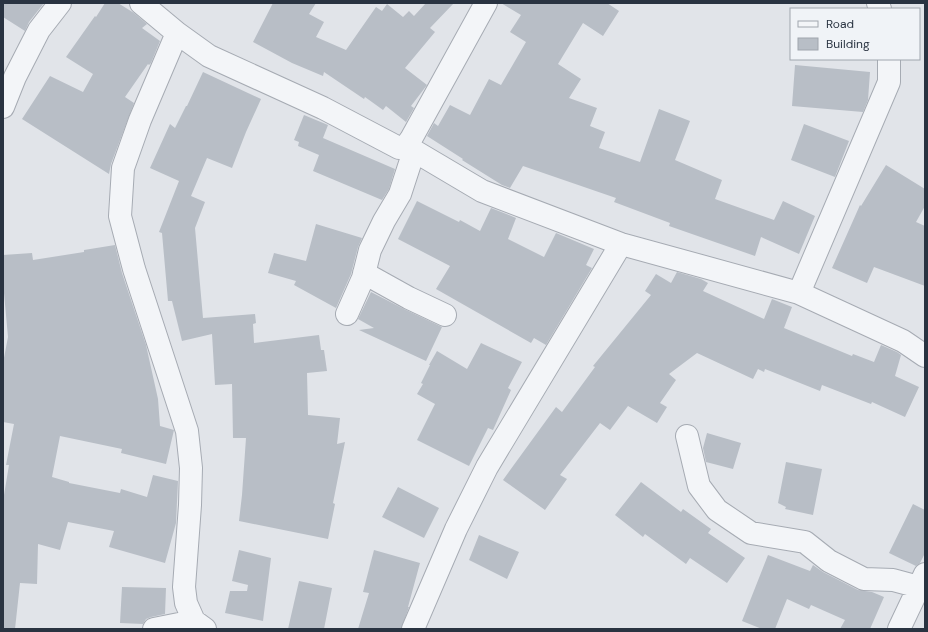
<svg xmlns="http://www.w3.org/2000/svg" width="928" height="632" font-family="'DM Sans',sans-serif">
	<rect width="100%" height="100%" fill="#e1e4e9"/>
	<path fill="#b8bec6" d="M 3,3 L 44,3 L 29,22 L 25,31 L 3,17 Z
		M 105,3 L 118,3 L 134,13 L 147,24 L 142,28 L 160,41 L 151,63 L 149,65 L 148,64 L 125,97 L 134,103 L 111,164 L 109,174 L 22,119 L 50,76 L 83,92 L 93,74 L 66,57 L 95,16 L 96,17 Z
		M 273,3 L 316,3 L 309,14 L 324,22 L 316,37 L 346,50 L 376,7 L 382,11 L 387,4 L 403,17 L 409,11 L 414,16 L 426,3 L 454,3 L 430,28 L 435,32 L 405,68 L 427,85 L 411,106 L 414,108 L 406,122 L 386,106 L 383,110 L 365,97 L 364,99 L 324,72 L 323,76 L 292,63 L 253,42 Z
		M 501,3 L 607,3 L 619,11 L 603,36 L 583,23 L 558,64 L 581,79 L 569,98 L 597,108 L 590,126 L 605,132 L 599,148 L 640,162 L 659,109 L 690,121 L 675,160 L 722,180 L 715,199 L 774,220 L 783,201 L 815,216 L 799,254 L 761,237 L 755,256 L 669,226 L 670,223 L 614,202 L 616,198 L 523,166 L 510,188 L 502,185 L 462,160 L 463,159 L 427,136 L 434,123 L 438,126 L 450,105 L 470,115 L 489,79 L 501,85 L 526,42 L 510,32 L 521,15 Z
		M 795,65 L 870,72 L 868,100 L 863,112 L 792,106 Z
		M 203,72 L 261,99 L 246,132 L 232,168 L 207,158 L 191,196 L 205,202 L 195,228 L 203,318 L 255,314 L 256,323 L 253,324 L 254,343 L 319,335 L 321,350 L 324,350 L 327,371 L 307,373 L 308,415 L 340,418 L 337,444 L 345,442 L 333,503 L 335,504 L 328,539 L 239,521 L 242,495 L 246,438 L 233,438 L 232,384 L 215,385 L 212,334 L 182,341 L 172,301 L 168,301 L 162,233 L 159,232 L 179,181 L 150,168 L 170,124 L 175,128 L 186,106 L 187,106 Z
		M 304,115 L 328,125 L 323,138 L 395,169 L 389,189 L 382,200 L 313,171 L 319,155 L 298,146 L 299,142 L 294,140 Z
		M 804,124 L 849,141 L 835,177 L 791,160 Z
		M 886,165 L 925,189 L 925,206 L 916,222 L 925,226 L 925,286 L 874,267 L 867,283 L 832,268 L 860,205 L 861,206 Z
		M 417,201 L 459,222 L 460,220 L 480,231 L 491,208 L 509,215 L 516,218 L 508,239 L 544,257 L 556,233 L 594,249 L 586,265 L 592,268 L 546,345 L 534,338 L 531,343 L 436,289 L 450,266 L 398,239 Z
		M 316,224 L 362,238 L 358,247 L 351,274 L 336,308 L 294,285 L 296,281 L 268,273 L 274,253 L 306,261 Z
		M 115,245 L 122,273 L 146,345 L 158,399 L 160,426 L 174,430 L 166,464 L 121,453 L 122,449 L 60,436 L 52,477 L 69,482 L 69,483 L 120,493 L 121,489 L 147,497 L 153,475 L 178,481 L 176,523 L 165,563 L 109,547 L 114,531 L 68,522 L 60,550 L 38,544 L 37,584 L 20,583 L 15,629 L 3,629 L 3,501 L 9,465 L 6,465 L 14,424 L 3,422 L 3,363 L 8,337 L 3,282 L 3,255 L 32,253 L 33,260 L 84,252 L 84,250 Z
		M 677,272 L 701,279 L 708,283 L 703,291 L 764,319 L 772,299 L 792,307 L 784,328 L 852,356 L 853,354 L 874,362 L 881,345 L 897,352 L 901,355 L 895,376 L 919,387 L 905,417 L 872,402 L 871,404 L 822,385 L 820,391 L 765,369 L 764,372 L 758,369 L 753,379 L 697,353 L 669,374 L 676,380 L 660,403 L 667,407 L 657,423 L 628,406 L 610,430 L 600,423 L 560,475 L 567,479 L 545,510 L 503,480 L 556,407 L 562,412 L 595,367 L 593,366 L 651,295 L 645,291 L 656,274 L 671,283 Z
		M 371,292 L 404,309 L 442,327 L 426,361 L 359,330 L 374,328 L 358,319 Z
		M 481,343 L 522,362 L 508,388 L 511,390 L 493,430 L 488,428 L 469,466 L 417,440 L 435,404 L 417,394 L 423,384 L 421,383 L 430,365 L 429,365 L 437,351 L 467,369 Z
		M 707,433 L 741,443 L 733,469 L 706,462 L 703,448 Z
		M 786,462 L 822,469 L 813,515 L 785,509 L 786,507 L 778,503 Z
		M 641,482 L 681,512 L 683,509 L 711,529 L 708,533 L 745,558 L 727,583 L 690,558 L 686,564 L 645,534 L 643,537 L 615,515 Z
		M 398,487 L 439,508 L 424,538 L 382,517 Z
		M 913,504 L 925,510 L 925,553 L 920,563 L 916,566 L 889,553 Z
		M 479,535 L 519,552 L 507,579 L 469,560 Z
		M 239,550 L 271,558 L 263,621 L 225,613 L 230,591 L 247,591 L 248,585 L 232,581 Z
		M 374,550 L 420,563 L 408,607 L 409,607 L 401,629 L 358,629 L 369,593 L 363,592 Z
		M 768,555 L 810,571 L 813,565 L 823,572 L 858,590 L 872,592 L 884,597 L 870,629 L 840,629 L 845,620 L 811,605 L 809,609 L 787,599 L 775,629 L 762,629 L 742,621 Z
		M 299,581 L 332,588 L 324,629 L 288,629 Z
		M 122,587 L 166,588 L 165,614 L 151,617 L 146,619 L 143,624 L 120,623 Z"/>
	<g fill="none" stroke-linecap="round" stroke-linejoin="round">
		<g stroke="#a6abb3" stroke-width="24">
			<path id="street" d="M 141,3 L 177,33 L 209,56 L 323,108 L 399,148 L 406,146 L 411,139 L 486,3
				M 878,3 L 880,9
				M 177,33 L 140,120 L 123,168 L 120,216 L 134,269 L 187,431 L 191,468 L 190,505 L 184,587 L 186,603 L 194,621 L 205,629
				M 3,107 L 15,77 L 39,30 L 60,3
				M 406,146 L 482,191 L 621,244 L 799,293 L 903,341 L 925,356
				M 364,273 L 409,298 L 445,315
				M 799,293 L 889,82 L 889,59
				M 347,314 L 363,278 L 370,250 L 384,221 L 400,194 L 414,151
				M 687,436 L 699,486 L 717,510 L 751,533 L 805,542 L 829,561 L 864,579 L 893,580 L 919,587
				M 154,629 L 194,621
				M 413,629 L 456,529 L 487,467 L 621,244
				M 899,629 L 925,574"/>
		</g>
		<use href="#street" stroke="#f3f5f8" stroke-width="22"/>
	</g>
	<rect width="928" height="632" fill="none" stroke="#293341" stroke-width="8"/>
	<rect x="790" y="8" width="130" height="52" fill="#f0f3f7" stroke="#a0a6ae"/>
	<rect x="798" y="21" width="20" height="6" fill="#f3f5f8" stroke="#a0a6ae"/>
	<text x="826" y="28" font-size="12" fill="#293341">Road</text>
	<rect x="798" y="38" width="20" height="12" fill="#b8bec6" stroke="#a0a6ae"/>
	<text x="826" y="48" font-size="12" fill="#293341">Building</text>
</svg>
